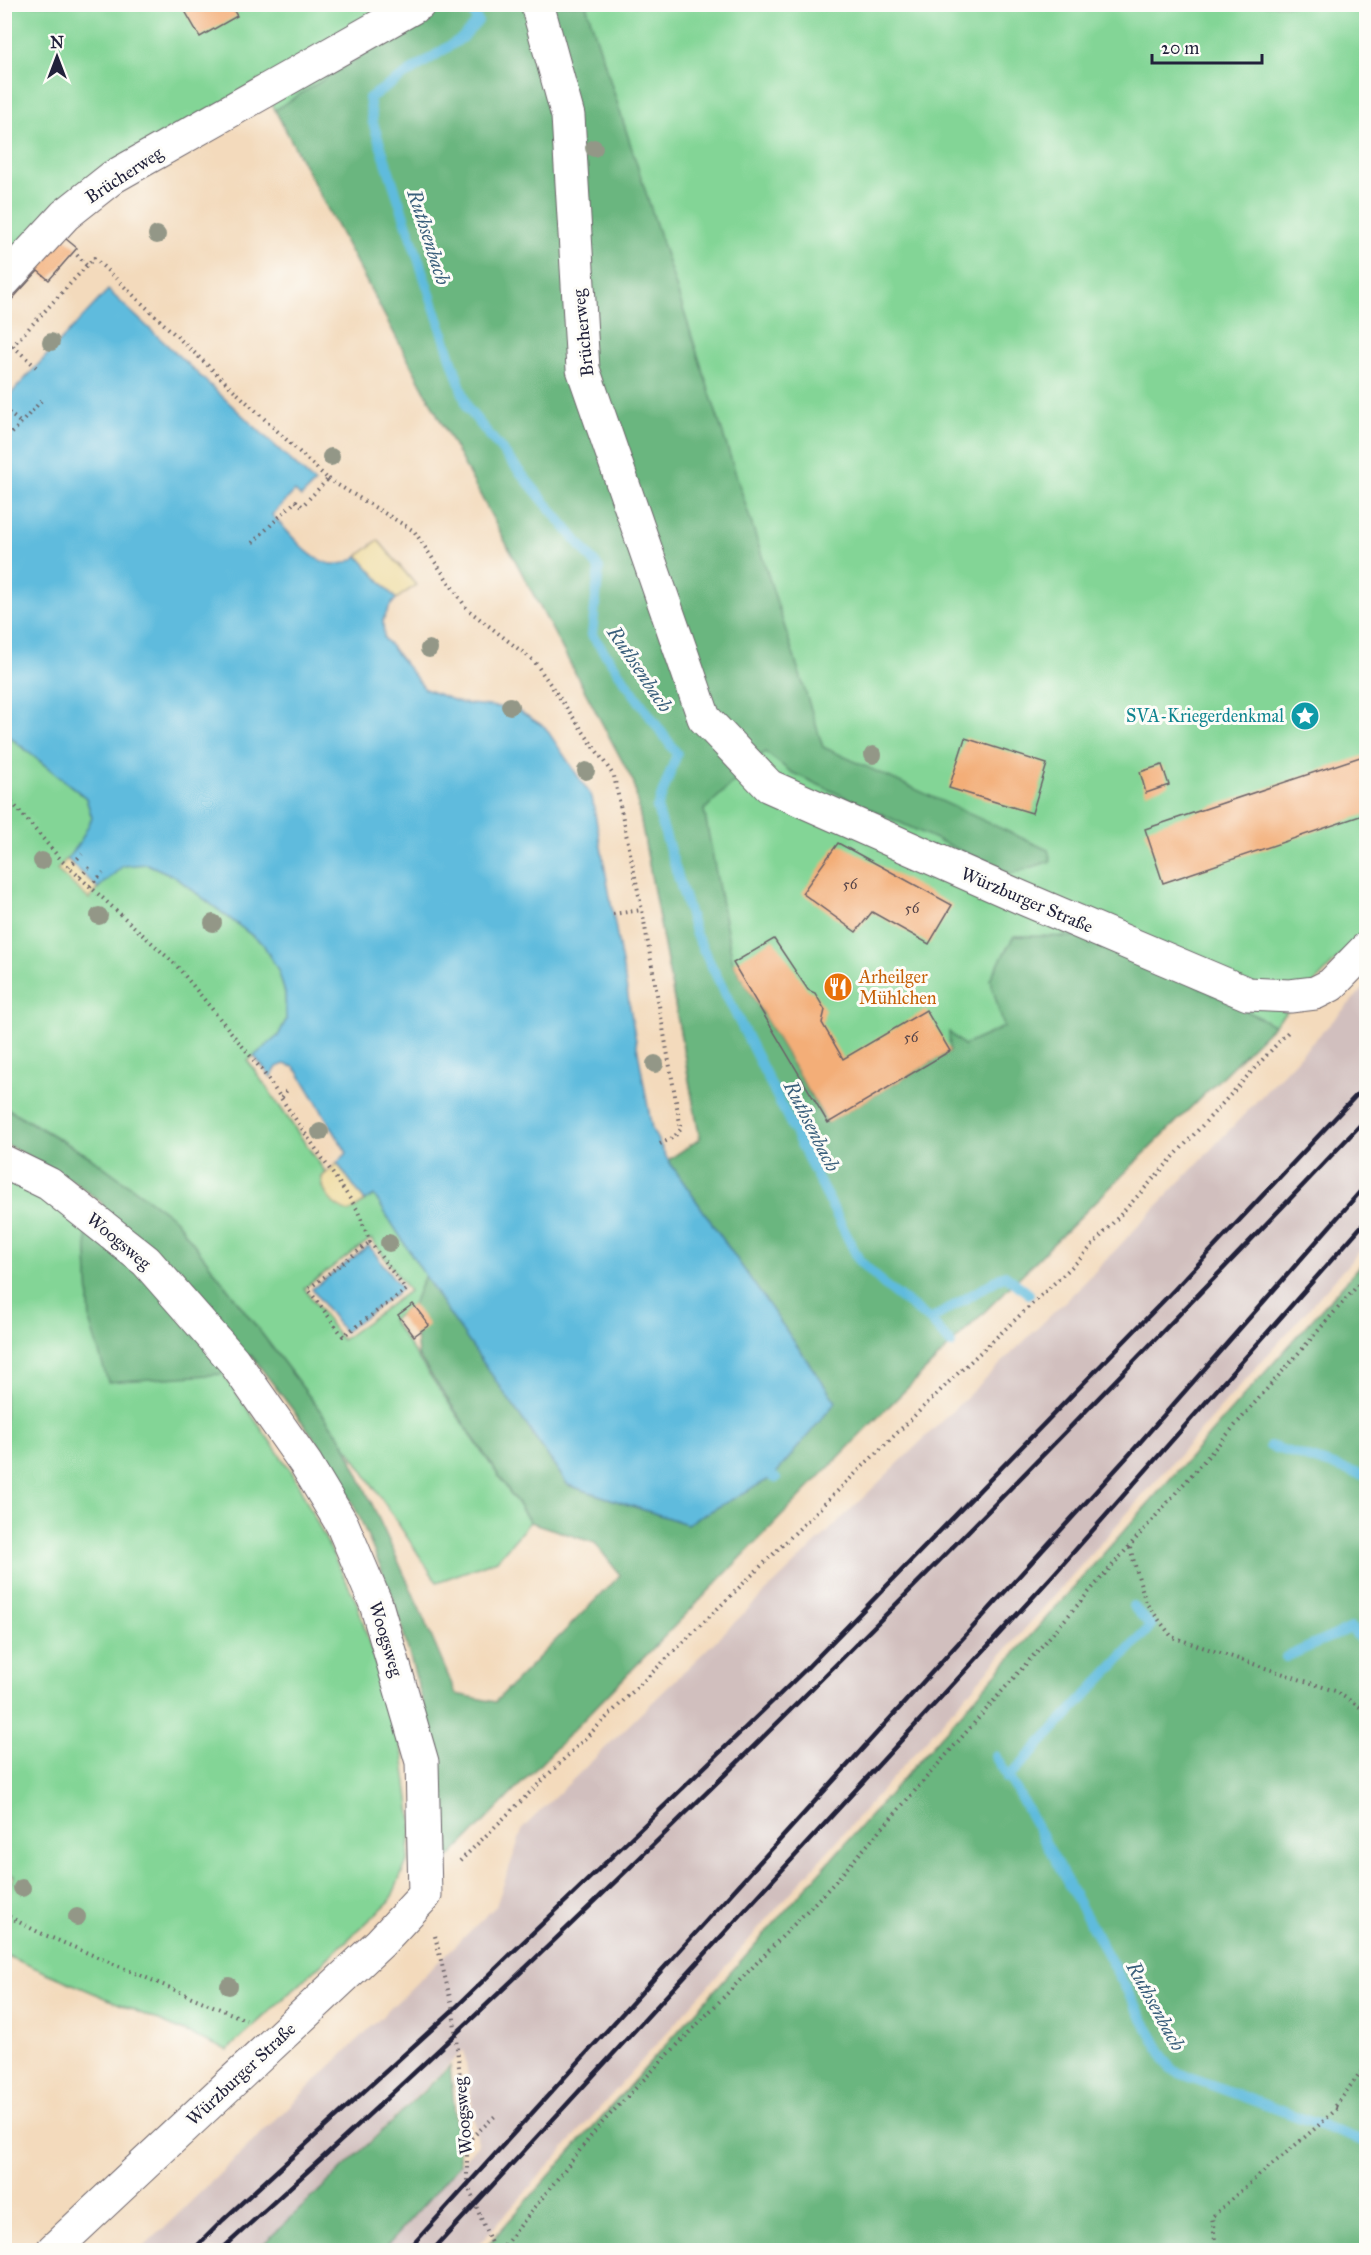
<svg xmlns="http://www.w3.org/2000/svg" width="1371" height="2255" font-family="'IM FELL Great Primer',serif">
	<rect width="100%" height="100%" fill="#fdfcf7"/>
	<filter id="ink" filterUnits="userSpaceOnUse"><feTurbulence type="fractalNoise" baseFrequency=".0167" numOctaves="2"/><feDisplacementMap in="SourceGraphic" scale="12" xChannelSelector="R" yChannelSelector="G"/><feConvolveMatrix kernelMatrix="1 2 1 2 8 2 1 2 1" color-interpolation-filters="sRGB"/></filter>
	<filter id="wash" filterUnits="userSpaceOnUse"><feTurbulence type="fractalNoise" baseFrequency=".008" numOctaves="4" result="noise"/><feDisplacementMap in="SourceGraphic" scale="24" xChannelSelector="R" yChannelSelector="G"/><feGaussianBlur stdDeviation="1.35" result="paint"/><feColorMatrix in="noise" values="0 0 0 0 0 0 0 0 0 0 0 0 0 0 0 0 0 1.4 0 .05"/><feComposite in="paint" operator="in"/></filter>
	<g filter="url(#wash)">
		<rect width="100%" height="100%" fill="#f3dabc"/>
		<path fill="#d1bfbe" d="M 1366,986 L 1366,1244 L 474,2250 L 383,2250 L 478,2144 L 464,2050 L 257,2250 L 141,2250 L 496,1906 L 523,1828 L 1086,1281 Z"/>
		<path fill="#83d596" stroke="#527c68" stroke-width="1.5" fill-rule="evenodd" d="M 5,5 L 1366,5 L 1366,929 L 1274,1025 L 875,1420 L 700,1140 L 634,783 L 259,80 L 5,266 Z
			M 4,733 L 86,798 L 92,818 L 87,832 L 78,846 L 57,870 L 89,898 L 116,870 L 123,865 L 147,864 L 174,876 L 263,944 L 278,970 L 285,993 L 286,1020 L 278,1036 L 248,1061 L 326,1173 L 322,1177 L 322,1186 L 354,1209 L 374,1195 L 425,1275 L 413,1304 L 392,1320 L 530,1522 L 497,1560 L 437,1582 L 343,1441 L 175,1219 L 90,1157 L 5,1107 ZM 371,1239 L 409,1291 L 342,1340 L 304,1288 Z
			M 5,1179 L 42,1197 L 86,1229 L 90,1323 L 223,1374 L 293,1474 L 357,1603 L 403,1754 L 412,1822 L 408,1859 L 390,1901 L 227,2050 L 5,1955 L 4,1896 L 14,1876 L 4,1871 Z"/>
		<path fill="#6ab67f" stroke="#466c5d" stroke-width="1.5" d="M 442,5 L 586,5 L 823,747 L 1048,850 L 1051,861 L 1011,874 L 791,772 L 765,752 L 704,810 L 733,963 L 827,1123 L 950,1051 L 949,1032 L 964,1045 L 1004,1027 L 990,979 L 1014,936 L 1103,937 L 1274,1025 L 875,1420 L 445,1862 L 440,1762 L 393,1597 L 360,1518 L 325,1452 L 251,1355 L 223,1374 L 108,1382 L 90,1323 L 86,1229 L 103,1204 L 72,1180 L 5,1144 L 4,1107 L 90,1157 L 175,1219 L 343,1441 L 411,1589 L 456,1694 L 495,1702 L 620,1575 L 595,1543 L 530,1522 L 418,1355 L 413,1304 L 425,1275 L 568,1485 L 687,1524 L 773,1477 L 835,1402 L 668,1160 L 700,1139 L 634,783 L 275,110 Z
			M 1366,1259 L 1366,2250 L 483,2250 Z
			M 450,2066 L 460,2164 L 383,2250 L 257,2250 Z"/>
		<path fill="#eeda9e" stroke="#887e6c" stroke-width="1.5" d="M 378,540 L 416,585 L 396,599 L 358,556 Z
			M 67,859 L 98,888 L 89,899 L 57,870 Z
			M 337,1163 L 365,1201 L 349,1212 C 333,1207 322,1193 322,1177 Z"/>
		<path fill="#5fbbdd" stroke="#406e8c" stroke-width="1.5" d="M 108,290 L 315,483 L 301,497 L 295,491 L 272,515 C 296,538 322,583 358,556 L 396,599 L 390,606 L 383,620 L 384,638 L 425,689 L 461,703 L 516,709 L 545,727 L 592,797 L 652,1129 L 668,1160 L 836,1402 L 773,1477 L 687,1524 L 568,1485 L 444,1306 L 374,1195 L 365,1201 L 337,1163 L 347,1153 L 299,1073 L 294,1067 L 284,1064 L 277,1067 L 271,1077 L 254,1056 L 278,1036 L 286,1020 L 285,993 L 278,970 L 263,944 L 174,876 L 147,864 L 123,866 L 98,888 L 67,859 L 79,844 L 92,818 L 86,798 L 5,733 L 5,400 Z
			M 369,1246 L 402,1289 L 344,1332 L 312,1289 Z"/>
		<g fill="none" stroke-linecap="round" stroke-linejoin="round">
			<path stroke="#5fbbdd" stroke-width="10" d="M 467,4 L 478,21 L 462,38 L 369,98 L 373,123 L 468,409 L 599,568 L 592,635 L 677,754 L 657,808 L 696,935 L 859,1260 L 889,1289 L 930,1320 L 951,1344
				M 930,1320 L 1005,1275 L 1029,1294
				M 1270,1446 L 1366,1476
				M 773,1477 L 776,1478
				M 1286,1657 L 1351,1628 L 1366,1646
				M 995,1756 L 1017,1791 L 1171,2070 L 1366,2142
				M 1007,1779 L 1151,1626 L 1133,1606"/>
		</g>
		<g id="blocks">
			<path fill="#f3ae78" d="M 181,4 L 230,4 L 237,16 L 200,37 Z
				M 60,234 L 77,248 L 49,280 L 38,271 L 4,308 L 4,296 Z
				M 965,738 L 1047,764 L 1032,813 L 949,788 Z
				M 1366,755 L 1366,814 L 1163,883 L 1145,829 Z
				M 1162,765 L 1169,785 L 1146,793 L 1140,772 Z
				M 838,843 L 952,905 L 929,944 L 872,912 L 856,932 L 802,893 Z
				M 774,939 L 808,990 L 815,993 L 825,1010 L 822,1023 L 843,1059 L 926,1010 L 950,1051 L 828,1123 L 733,963 Z
				M 413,1304 L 429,1325 L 414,1336 L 398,1315 Z"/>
		</g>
	</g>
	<g filter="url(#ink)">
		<use href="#blocks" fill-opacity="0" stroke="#6b6268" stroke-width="1.5"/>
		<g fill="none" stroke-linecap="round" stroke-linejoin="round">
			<g stroke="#6b6268" stroke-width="35">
				<path id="minor" d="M 537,4 L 568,116 L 583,369 L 704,718 L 769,786 L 1020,897 L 1248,994 L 1290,996 L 1315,993 L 1331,985 L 1366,949
					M 4,281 L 65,215 L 113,177 L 419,4
					M 4,1162 L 49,1184 L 146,1261 L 233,1360 L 306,1464 L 342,1524 L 376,1604 L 422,1762 L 425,1895 L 380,1943 L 53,2250"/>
			</g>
			<path stroke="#6b6268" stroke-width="4" stroke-dasharray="1.5 4.5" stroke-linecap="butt" d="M 77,255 L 87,266
				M 13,346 L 36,367
				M 4,355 L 94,258 L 328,479 L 302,506 L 296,501 L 251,544
				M 4,409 L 21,423
				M 4,442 L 41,401
				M 328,479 L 414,531 L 467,609 L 534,661 L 614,776 L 642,910 L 681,1129 L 674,1137 L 660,1144
				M 4,793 L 62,861 L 176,965 L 261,1069 L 357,1209 L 370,1242
				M 69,867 L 82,854
				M 80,877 L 92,864
				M 90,886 L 103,873
				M 613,914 L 642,910
				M 282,1097 L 287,1090
				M 370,1242 L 406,1290 L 343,1336 L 308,1289 Z
				M 1130,1548 L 1146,1603 L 1172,1637 L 1335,1691 L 1366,1711
				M 460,1861 L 954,1377 L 1078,1261 L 1288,1032
				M 4,1914 L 38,1932 L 246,2020
				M 435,1936 L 453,2010 L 467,2143 L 467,2184 L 494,2250
				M 467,2142 L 495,2116
				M 501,2250 L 599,2126 L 834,1883 L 1366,1276
				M 1218,2250 L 1216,2248 L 1212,2217 C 1253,2178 1298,2145 1339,2107 L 1334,2108 L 1366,2065"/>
			<use href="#minor" stroke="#fff" stroke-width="33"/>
			<path stroke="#22223b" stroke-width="4.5" d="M 193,2250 L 223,2220 L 453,2010 L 805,1670 L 1174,1290 L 1366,1085
				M 221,2250 C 620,1891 997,1508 1366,1119
				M 408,2250 L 1128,1456 L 1366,1185
				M 433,2250 L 1055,1573 L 1366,1221"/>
		</g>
		<g fill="#939787">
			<circle cx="594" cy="148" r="9"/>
			<circle cx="157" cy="235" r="9"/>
			<circle cx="51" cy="342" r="9"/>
			<circle cx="331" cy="457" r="9"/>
			<circle cx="429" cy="649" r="9"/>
			<circle cx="510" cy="706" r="9"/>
			<circle cx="873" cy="755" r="9"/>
			<circle cx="586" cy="771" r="9"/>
			<circle cx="42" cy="861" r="9"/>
			<circle cx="99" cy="916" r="9"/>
			<circle cx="213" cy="923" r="9"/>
			<circle cx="655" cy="1064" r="9"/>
			<circle cx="320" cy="1132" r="9"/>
			<circle cx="389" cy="1243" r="9"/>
			<circle cx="22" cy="1888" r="9"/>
			<circle cx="77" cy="1917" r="9"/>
			<circle cx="229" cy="1986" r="9"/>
		</g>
	</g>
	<defs>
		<g id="sight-disc" transform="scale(1.5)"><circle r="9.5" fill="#0f9aa8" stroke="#fdfcf7"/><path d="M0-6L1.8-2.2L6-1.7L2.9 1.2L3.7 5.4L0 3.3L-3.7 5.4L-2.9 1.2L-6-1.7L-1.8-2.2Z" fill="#fff"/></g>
		<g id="restaurant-disc" transform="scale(1.5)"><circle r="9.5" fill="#e8710a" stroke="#fdfcf7"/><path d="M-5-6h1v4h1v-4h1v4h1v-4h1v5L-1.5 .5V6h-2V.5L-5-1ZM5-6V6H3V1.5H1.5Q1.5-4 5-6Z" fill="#fff"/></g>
	</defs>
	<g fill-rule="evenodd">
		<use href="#sight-disc" x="1305" y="716"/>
		<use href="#restaurant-disc" x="838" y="987"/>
	</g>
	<g text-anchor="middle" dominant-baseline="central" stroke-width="6" stroke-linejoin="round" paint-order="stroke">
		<g font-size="15" fill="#56454a">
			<text x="850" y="884">56</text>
			<text x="912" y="908">56</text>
			<text x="911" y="1037">56</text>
		</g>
		<g font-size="18" fill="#22223b" stroke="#fdfcf7">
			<text transform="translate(124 175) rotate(-33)">Brücherweg</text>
			<text transform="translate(583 333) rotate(-96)">Brücherweg</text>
			<text transform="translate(1027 900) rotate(23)">Würzburger Straße</text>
			<text transform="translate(119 1241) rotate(40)">Woogsweg</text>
			<text transform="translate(386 1639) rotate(73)">Woogsweg</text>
			<text transform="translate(241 2074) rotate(-43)">Würzburger Straße</text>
			<text transform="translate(463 2116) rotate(-95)">Woogsweg</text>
		</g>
		<g font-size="18" fill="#0d838f" stroke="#fdfcf7" text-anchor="end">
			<text x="1284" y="716">SVA-Kriegerdenkmal</text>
		</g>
		<g font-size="18" fill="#c56008" stroke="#fdfcf7" text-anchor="start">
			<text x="859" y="977">Arheilger<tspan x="859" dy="21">Mühlchen</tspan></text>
		</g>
		<g font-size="20" font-style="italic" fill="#3a5f7c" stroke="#fdfcf7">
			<text transform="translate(429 237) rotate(72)">Ruthsenbach</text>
			<text transform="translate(640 669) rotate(56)">Ruthsenbach</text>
			<text transform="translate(812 1126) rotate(63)">Ruthsenbach</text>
			<text transform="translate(1156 2006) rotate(61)">Ruthsenbach</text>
		</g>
	</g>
	<rect width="1371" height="2255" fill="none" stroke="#fdfcf7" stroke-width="24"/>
	<g transform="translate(57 57)" stroke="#fdfcf7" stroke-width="4.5" paint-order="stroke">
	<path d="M0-4.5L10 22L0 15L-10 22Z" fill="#22223b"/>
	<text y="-9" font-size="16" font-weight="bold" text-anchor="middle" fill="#22223b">N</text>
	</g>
	<path d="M1152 54v9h110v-9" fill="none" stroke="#22223b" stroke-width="3"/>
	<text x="1161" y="54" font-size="18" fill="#22223b" stroke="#fdfcf7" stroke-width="4.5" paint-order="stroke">20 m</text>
</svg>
